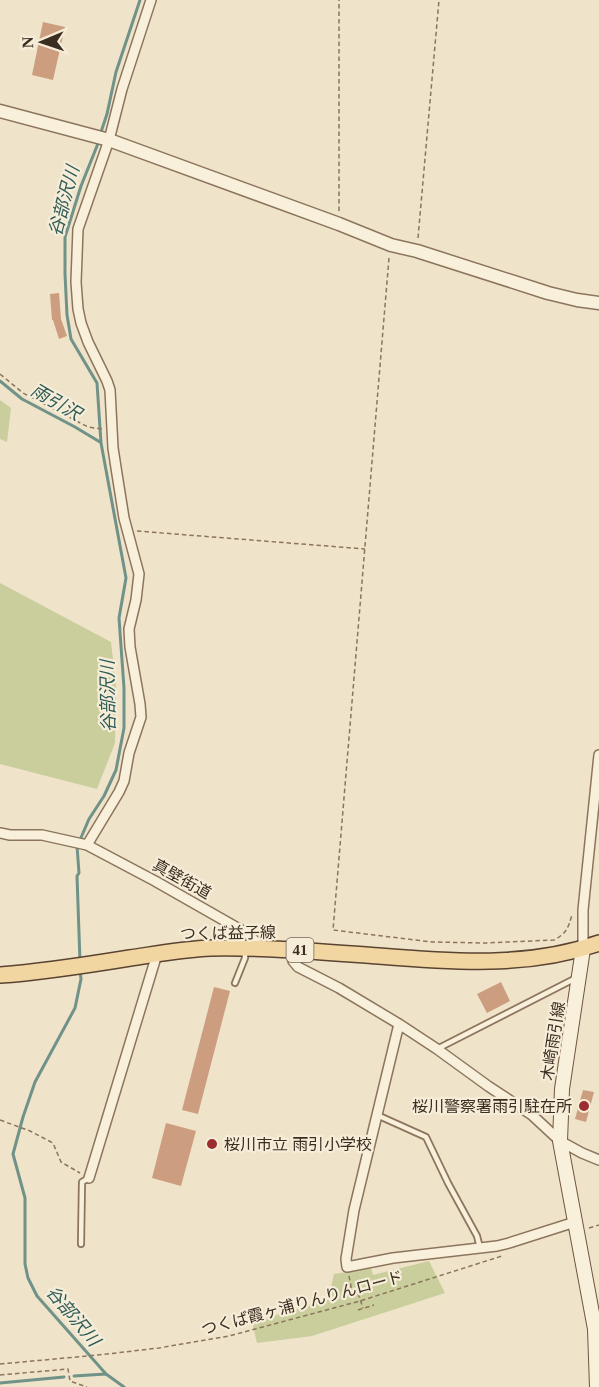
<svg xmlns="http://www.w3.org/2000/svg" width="599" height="1387" font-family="'Times New Roman','Noto Sans JP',serif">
	<rect width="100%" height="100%" fill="#efe3c9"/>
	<path fill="#c9ce9c" d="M 0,400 L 11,408 L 7,442 L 0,439 Z
		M 0,583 L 111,642 L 116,687 L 115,743 L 97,789 L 0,764 Z
		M 429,1261 L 445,1293 L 312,1336 L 257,1343 L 252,1322 L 328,1300 L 334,1274 L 371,1268 L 373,1275 Z"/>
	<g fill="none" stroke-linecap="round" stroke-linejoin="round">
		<path stroke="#709289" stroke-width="3" d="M 100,135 L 107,114 L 116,72 L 140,0
			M 0,381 L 22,399 L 75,427 L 100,442
			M 80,840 L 89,819 L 104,796 L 116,770 L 124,728 L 124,688 L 119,618 L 126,578 L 101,443 L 97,383 L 71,339 L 67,315 L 65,274 L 65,237 L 81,186 L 99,141
			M 77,846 L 79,873 L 77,876 L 80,962
			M 80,971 L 81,979 L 75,1008 L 35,1082 L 23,1117 L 13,1154 L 25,1198 L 25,1264 L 28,1278 L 37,1296 L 106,1374 L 124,1387
			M 74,1376 L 106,1374
			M 0,1383 L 64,1377"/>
	</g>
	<path fill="#cd9d7f" d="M 43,22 L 65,27 L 53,80 L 32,75 Z
		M 59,293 L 61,319 L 67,336 L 59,339 L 53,320 L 52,320 L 50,294 Z
		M 501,982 L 510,1001 L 487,1013 L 477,994 Z
		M 214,987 L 230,991 L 198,1114 L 182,1110 Z
		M 583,1090 L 594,1092 L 586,1122 L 575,1119 Z
		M 166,1123 L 196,1131 L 181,1186 L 152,1178 Z"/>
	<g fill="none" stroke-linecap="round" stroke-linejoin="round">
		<g stroke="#8c755d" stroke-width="8">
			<path id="service" d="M 235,983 L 245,958 L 245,951
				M 437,1049 L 576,978
				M 377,1115 L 426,1137 L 448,1183 L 477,1236 L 480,1248
				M 81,1244 L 82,1182 L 89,1178"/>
		</g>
		<g stroke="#8c755d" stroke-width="12">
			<path id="minor" d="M 0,833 L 10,835 L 42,835 L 87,845 L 155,881 L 227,922 L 248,934 L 262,948
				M 87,845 L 119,792 L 124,781 L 129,753 L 141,717 L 140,704 L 130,647 L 129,629 L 136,600 L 139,574 L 124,518 L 117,474 L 113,448 L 110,390 L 107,381 L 88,342 L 81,323 L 78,309 L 76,282 L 78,229 L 109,140 L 122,89 L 151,0
				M 583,949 L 583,910 L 599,755
				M 291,950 L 293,961 L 298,967 L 339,988 L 399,1024 L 437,1049 L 488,1086 L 532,1115 L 560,1141 L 582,1153 L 599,1160
				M 399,1024 L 354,1210 L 346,1259 L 347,1267 L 393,1258 L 497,1246 L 509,1243 L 575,1222
				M 89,1178 L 157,954"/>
		</g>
		<g stroke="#8c755d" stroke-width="15">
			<path id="tertiary" d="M 0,111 L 109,140 L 339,224 L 391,245 L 417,251 L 548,293 L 577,300 L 599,303"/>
		</g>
		<g stroke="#6e5640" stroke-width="16">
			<path id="secondary" d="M 583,949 L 562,1089 L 560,1141 L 595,1329 L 597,1387"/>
		</g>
		<g stroke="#5a4331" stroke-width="18">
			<path id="primary" d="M 0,975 C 44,972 87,965 130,958 C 157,954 184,949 211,948 C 267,947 323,952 379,956 C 452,962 528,968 599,943"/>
		</g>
		<path stroke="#8c755d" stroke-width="1.5" stroke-dasharray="4.5 3" stroke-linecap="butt" d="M 339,211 L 339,0
			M 418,238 L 439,0
			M 389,258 L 333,930 L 432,942 L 485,943 L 554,940 C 567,933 568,928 572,915
			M 0,374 L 23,393 L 46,405 L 88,427 L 102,429
			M 137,531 L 365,549
			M 0,1120 L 30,1131 L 53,1143 L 61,1162 L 80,1173
			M 589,1228 L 599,1225
			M 349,1276 L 352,1292 L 358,1293 L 363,1308
			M 358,1310 L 374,1305
			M 0,1364 L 98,1355 L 159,1348 L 229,1336 L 360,1301 L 502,1256
			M 0,1375 L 68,1369 L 70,1381 L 87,1387"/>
		<use href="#service" stroke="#f9f0dc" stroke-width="4.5"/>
		<use href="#minor" stroke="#f9f0dc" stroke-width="9"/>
		<use href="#tertiary" stroke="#f9f0dc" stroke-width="12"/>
		<use href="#secondary" stroke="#f9f0dc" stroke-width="14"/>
		<use href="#primary" stroke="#f1d6a2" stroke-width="15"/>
	</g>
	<g fill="#9b2d30" stroke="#f6edd8" stroke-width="2">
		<circle cx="584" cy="1106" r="6"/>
		<circle cx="212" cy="1144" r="6"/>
	</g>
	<g text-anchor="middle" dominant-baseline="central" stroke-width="4.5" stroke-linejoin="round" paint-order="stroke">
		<rect fill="#f6edd8" stroke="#746758" stroke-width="1.5" x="286.5" y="938" width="27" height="24" rx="4.5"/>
		<g font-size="15" font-weight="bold" fill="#3c2d21">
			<text x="300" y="950">41</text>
		</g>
		<g font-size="16" fill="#3c2d21" stroke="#f6edd8">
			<text transform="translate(182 879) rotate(29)">真壁街道</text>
			<text transform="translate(228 933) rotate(-1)">つくば益子線</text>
			<text transform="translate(553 1041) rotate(-81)">木崎雨引線</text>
			<text transform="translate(302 1303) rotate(-15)">つくば霞ヶ浦りんりんロード</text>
		</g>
		<g font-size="16" fill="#3c2d21" stroke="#f6edd8" text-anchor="end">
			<text x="572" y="1106">桜川警察署雨引駐在所</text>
			<text x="224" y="1144" text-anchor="start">桜川市立 雨引小学校</text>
		</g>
		<g font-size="18" font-style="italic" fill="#305c58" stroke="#f6edd8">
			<text transform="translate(64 201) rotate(-75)">谷部沢川</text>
			<text transform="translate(56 402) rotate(30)">雨引沢</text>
			<text transform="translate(108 696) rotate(-91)">谷部沢川</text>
			<text transform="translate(73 1316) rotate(50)">谷部沢川</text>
		</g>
	</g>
	<g transform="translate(42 42) rotate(268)" stroke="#f6edd8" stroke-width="4.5" paint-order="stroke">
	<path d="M0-4.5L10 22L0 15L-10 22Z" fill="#3c2d21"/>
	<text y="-9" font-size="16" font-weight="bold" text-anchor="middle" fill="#3c2d21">N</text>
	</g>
</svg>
